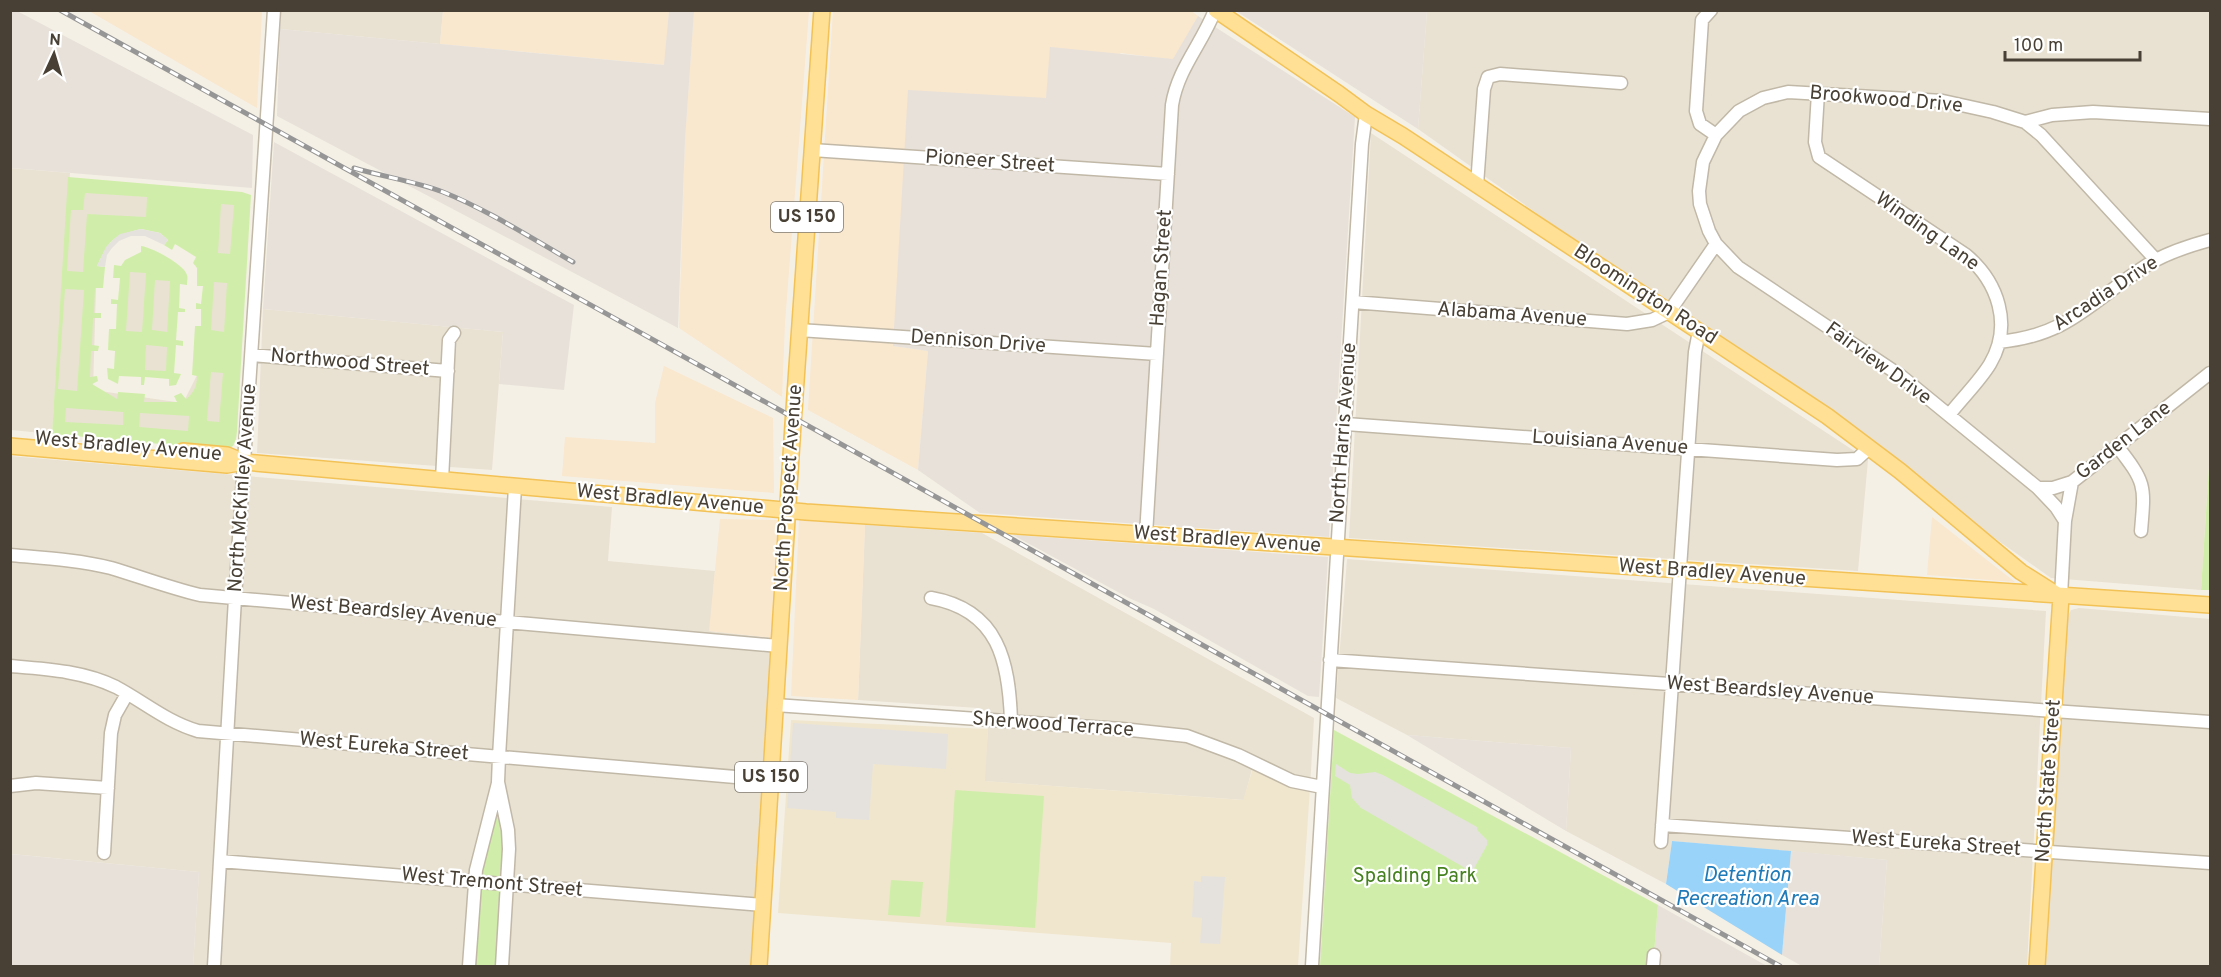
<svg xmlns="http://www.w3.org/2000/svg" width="2221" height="977" font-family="Overpass,sans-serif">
	<rect width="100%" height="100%" fill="#f5f0e5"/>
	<path fill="#e9e2d3" d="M 1522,10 L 1546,12 L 1546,10 L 2210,11 L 2210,451 L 2201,590 L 2051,578 L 1418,129 L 1427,11 Z
		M 281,11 L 443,11 L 440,44 L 280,29 Z
		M 1371,133 L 1868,460 L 1858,571 L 1349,538 Z
		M 10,168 L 70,173 L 52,434 L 11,430 Z
		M 71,184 L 153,191 L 151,225 L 98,221 L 93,390 L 183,403 L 201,367 L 231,369 L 227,423 L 187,437 L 54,428 Z
		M 212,201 L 241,203 L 238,259 L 208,258 Z
		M 122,268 L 178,278 L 172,375 L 143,376 L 118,333 Z
		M 206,278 L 235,279 L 232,337 L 203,335 Z
		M 263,309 L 503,332 L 492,470 L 257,453 Z
		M 10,456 L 612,507 L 608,561 L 715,571 L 710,631 L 772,638 L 752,966 L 193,966 L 199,872 L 11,854 Z
		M 865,525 L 982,533 L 1314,718 L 1310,788 L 1252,769 L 1244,800 L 984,781 L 988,729 L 978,708 L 858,700 Z
		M 1347,559 L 2046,611 L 2027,966 L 1879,966 L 1887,860 L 1672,841 L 1666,884 L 1566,831 L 1571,748 L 1407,735 L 1336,698 Z
		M 2079,608 L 2210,619 L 2210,966 L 2045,966 L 2068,616 L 2071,610 Z"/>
	<path fill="#f9e7ce" d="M 1190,10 L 1198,16 L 1174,60 L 1121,53 L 1047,98 L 893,346 L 928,351 L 918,470 L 808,410 L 833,11 Z
		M 89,11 L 262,11 L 257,108 Z
		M 443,11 L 669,11 L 665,65 L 440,44 Z
		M 694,11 L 809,11 L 785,323 L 782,397 L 679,328 L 685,140 Z
		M 664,366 L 773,418 L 774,493 L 562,476 L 565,437 L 655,443 L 655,403 Z
		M 1932,517 L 2015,582 L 1927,575 Z
		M 720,519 L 778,520 L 772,638 L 709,631 Z
		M 799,520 L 865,525 L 858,700 L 791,696 Z"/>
	<path fill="#e7e1da" d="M 10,11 L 17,11 L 253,135 L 252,188 L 11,168 Z
		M 669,11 L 694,11 L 685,140 L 678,328 L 277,116 L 280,29 L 664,65 Z
		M 1236,11 L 1427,11 L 1418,129 Z
		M 1198,16 L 1355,117 L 1329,537 L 980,513 L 918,470 L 928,351 L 893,346 L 908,90 L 1046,98 L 1050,47 L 1173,59 Z
		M 274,142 L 574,305 L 564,390 L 499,384 L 503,332 L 263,309 Z
		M 1013,535 L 1328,557 L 1319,697 L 1308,696 L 1154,609 L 1129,598 Z
		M 1407,735 L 1571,748 L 1566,831 Z
		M 1791,851 L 1887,860 L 1879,966 L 1802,966 L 1782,955 Z
		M 10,854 L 199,872 L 193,966 L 11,966 Z
		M 1658,905 L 1767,966 L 1653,966 Z"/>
	<path fill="#f0e6ce" d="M 791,720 L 988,729 L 985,781 L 1243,800 L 1253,768 L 1310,788 L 1298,966 L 1170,966 L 1171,943 L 778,913 Z"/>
	<path fill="#d0eea9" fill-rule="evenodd" d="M 68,177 L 242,192 L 251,195 L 237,431 C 236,440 236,447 226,450 L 52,434 ZM 85,193 L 147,197 L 146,217 L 87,214 L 83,272 L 67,271 L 71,210 L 83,210 ZM 221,204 L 234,205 L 230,254 L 218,253 ZM 141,229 L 160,233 L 168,240 L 164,245 L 172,250 L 175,244 L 196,257 L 193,263 L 197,268 L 197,286 L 203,286 L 201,304 L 196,303 L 196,309 L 201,309 L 201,326 L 195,326 L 192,375 L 197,376 C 197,386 194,393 186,399 L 181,393 L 174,396 L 177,402 L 144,402 L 145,394 L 118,392 L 117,399 L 92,384 L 98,381 L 97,376 L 90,377 L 91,351 L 98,351 L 99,346 L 92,345 L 93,318 L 101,318 L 101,313 L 94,313 L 95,288 L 103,288 L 105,267 L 97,266 C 110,239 112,236 141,229 ZM 214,282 L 227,283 L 224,332 L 211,330 ZM 65,289 L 84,290 L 77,391 L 58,389 ZM 211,372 L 223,373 L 219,422 L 207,421 ZM 66,408 L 123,412 L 123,425 L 65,422 ZM 140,413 L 189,416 L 188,431 L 139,427 Z
		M 141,246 C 151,247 184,264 187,275 C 188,277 187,282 187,285 L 180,284 L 179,308 L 185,309 L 185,312 L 178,312 L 176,340 L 183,341 L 183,346 L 176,345 L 174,373 L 181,374 L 176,385 L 169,386 L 169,379 L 145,377 L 144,385 L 141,385 L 141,377 L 119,376 L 118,384 L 108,379 L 107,368 L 114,369 L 115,351 L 108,350 L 109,329 L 116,329 L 117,304 L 111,304 L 111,299 L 118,300 L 120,278 L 113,278 L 114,265 L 121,266 L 125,260 L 141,252 ZM 130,272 L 146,273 L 142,332 L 126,331 ZM 155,280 L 170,281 L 167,332 L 152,330 ZM 146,345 L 167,347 L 166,371 L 145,370 Z
		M 2210,452 L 2210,590 L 2201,590 Z
		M 1334,730 L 1658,905 L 1653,966 L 1320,966 Z
		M 955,790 L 1044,796 L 1035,928 L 946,922 Z
		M 499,808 L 505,829 L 498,966 L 473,966 L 481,862 L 492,814 Z
		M 891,880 L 923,882 L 920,917 L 888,915 Z"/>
	<path fill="#e5e2de" d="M 141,229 L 160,233 L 168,240 L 164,245 L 145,236 L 131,236 L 119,241 L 112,248 L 107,255 L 105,267 L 97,266 L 106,247 L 114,239 L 120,234 Z
		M 793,723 L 948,734 L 946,769 L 873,764 L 869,820 L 836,818 L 836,812 L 787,808 Z
		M 1336,764 L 1350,773 L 1358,774 L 1375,772 L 1383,775 L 1477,827 L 1477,830 L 1487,840 L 1487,845 L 1472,872 L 1361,808 L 1352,798 L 1350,785 L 1335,776 Z
		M 1201,876 L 1225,877 L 1220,944 L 1200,943 L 1202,918 L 1192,917 L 1194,881 L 1201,882 Z"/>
	<path fill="#9ad3f9" d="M 1672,841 L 1791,851 L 1782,955 L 1666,884 Z"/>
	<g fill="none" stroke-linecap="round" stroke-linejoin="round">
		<g stroke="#c1b8a7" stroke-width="15">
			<path id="minor" d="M 1711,10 L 1702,20 L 1696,111 L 1700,124 L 1716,135
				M 1818,93 L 1815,142 L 1819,157 L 1966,255 C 1998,282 2013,325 1990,364 C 1979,382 1962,398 1949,415
				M 2025,122 L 2041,135 L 2156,260
				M 812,150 L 1168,174
				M 1477,185 L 1484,89 L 1488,77 L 1500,74 L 1621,83
				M 1353,302 L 1627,324 L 1652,320 L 1669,312 L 1716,244
				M 799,330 L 1157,354
				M 1999,342 C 2070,335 2091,301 2147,265 C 2166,253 2188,246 2210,240
				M 252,355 L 448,371
				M 1346,424 L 1837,460 L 1857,459 L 1869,448
				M 2117,446 C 2146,483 2145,485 2141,531
				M 442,480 L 449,340 L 454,333
				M 2072,482 L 2053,488 L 2038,488 L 1901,376 L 1738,267 L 1716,244 L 1709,231 L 1700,204 L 1699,191 L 1703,162 L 1716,135 L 1739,111 L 1763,98 L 1788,92 L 1943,101 L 1993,112 L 2025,122 L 2052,115 L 2093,112 L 2210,119
				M 2038,488 L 2056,507 L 2065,521
				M 1146,535 L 1172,105 C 1178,68 1202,44 1215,10
				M 10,555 C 44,558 79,560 111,568 C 141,577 170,588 200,595 L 779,646
				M 2061,596 L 2065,521 L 2072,482 L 2210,373
				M 931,598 C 999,610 1009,662 1011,721
				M 1330,660 L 2210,722
				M 10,666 C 46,669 83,671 116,687 C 144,702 167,722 198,731 L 771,780
				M 775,705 L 1122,729 L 1187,736 L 1238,755 L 1292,781 L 1322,787
				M 10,786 L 36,783 L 108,788
				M 1662,825 L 2210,863
				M 1661,842 L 1695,352 L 1699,331
				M 104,853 L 111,733 L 115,715 L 127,694
				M 220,861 L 763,905
				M 214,966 L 235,598 L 274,10
				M 469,966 L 476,870 L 498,783
				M 502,966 L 509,849 L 508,830 L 498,782 L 499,757 L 515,487
				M 1312,966 L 1362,144 L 1366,114
				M 1653,966 L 1654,955"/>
		</g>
		<g stroke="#f2c257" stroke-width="18">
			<path id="major" d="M 1216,10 L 1339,94 L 1366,114 L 1403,136 L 1827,416 L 1900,471 L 2021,572 L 2056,594
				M 10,446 L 227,465 L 244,462 L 806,512 L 2210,605
				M 183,451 L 227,455 L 244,462
				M 759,966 L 793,424 L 822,10
				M 2037,966 L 2061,596"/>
		</g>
		<use href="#minor" stroke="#fff" stroke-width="12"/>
		<use href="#major" stroke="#ffe094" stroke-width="15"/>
		<g stroke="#969696" stroke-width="5">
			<path id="rail" d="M 60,10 L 1780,966
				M 354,168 C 384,177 414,181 443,192 C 488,210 531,238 573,262"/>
		</g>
		<use href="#rail" stroke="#fff" stroke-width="3" stroke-dasharray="9" stroke-linecap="butt"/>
	</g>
	<g text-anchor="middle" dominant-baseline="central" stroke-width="4.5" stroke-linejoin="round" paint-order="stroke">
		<g fill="#fff" stroke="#7f7971" stroke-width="1.5">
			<rect x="771" y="202" width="72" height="30" rx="4.5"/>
			<rect x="735" y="762" width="72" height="30" rx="4.5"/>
		</g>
		<g font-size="18" font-weight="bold" fill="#484034">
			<text x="807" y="217">US 150</text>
			<text x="771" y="777">US 150</text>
		</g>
		<g font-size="20" fill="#484034" stroke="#fff">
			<text transform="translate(1886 100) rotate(5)">Brookwood Drive</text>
			<text transform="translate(990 162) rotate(4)">Pioneer Street</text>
			<text transform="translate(1927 232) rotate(35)">Winding Lane</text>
			<text transform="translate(1162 268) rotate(-86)">Hagan Street</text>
			<text transform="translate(2106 294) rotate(-33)">Arcadia Drive</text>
			<text transform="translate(1645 295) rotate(33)">Bloomington Road</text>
			<text transform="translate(1512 315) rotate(4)">Alabama Avenue</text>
			<text transform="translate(978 342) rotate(4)">Dennison Drive</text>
			<text transform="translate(350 363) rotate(5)">Northwood Street</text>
			<text transform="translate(1878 364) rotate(36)">Fairview Drive</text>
			<text transform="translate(1344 433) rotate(-86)">North Harris Avenue</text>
			<text transform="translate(2124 441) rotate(-38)">Garden Lane</text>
			<text transform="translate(1610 443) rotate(4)">Louisiana Avenue</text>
			<text transform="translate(128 447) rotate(5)">West Bradley Avenue</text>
			<text transform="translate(243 488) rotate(-86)">North McKinley Avenue</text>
			<text transform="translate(789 488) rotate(-86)">North Prospect Avenue</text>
			<text transform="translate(670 500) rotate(5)">West Bradley Avenue</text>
			<text transform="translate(1227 540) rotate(4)">West Bradley Avenue</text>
			<text transform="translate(1712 573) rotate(4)">West Bradley Avenue</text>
			<text transform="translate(393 612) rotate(5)">West Beardsley Avenue</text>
			<text transform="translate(1770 691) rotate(4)">West Beardsley Avenue</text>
			<text transform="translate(1053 725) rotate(4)">Sherwood Terrace</text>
			<text transform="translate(384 747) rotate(5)">West Eureka Street</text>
			<text transform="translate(2049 781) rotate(-86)">North State Street</text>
			<text transform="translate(1936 844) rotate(4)">West Eureka Street</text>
			<text transform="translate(492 883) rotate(5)">West Tremont Street</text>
		</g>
		<g font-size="20" fill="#468120" stroke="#fff">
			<text x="1415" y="877">Spalding Park</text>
		</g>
		<g font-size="21" font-style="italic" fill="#1f7ab8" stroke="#fff">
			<text x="1747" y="875">Detention<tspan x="1747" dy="24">Recreation Area</tspan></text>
		</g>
	</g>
	<rect width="2221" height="977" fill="none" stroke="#484034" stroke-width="24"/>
	<g transform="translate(54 54) rotate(4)" stroke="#ffffff" stroke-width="4.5" paint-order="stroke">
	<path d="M0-4.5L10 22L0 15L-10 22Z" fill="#484034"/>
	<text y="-9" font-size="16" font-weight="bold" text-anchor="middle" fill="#484034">N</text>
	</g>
	<path d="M2005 51v9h135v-9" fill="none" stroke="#484034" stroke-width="3"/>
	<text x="2014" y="51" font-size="18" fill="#484034" stroke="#ffffff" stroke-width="4.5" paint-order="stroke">100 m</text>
</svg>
